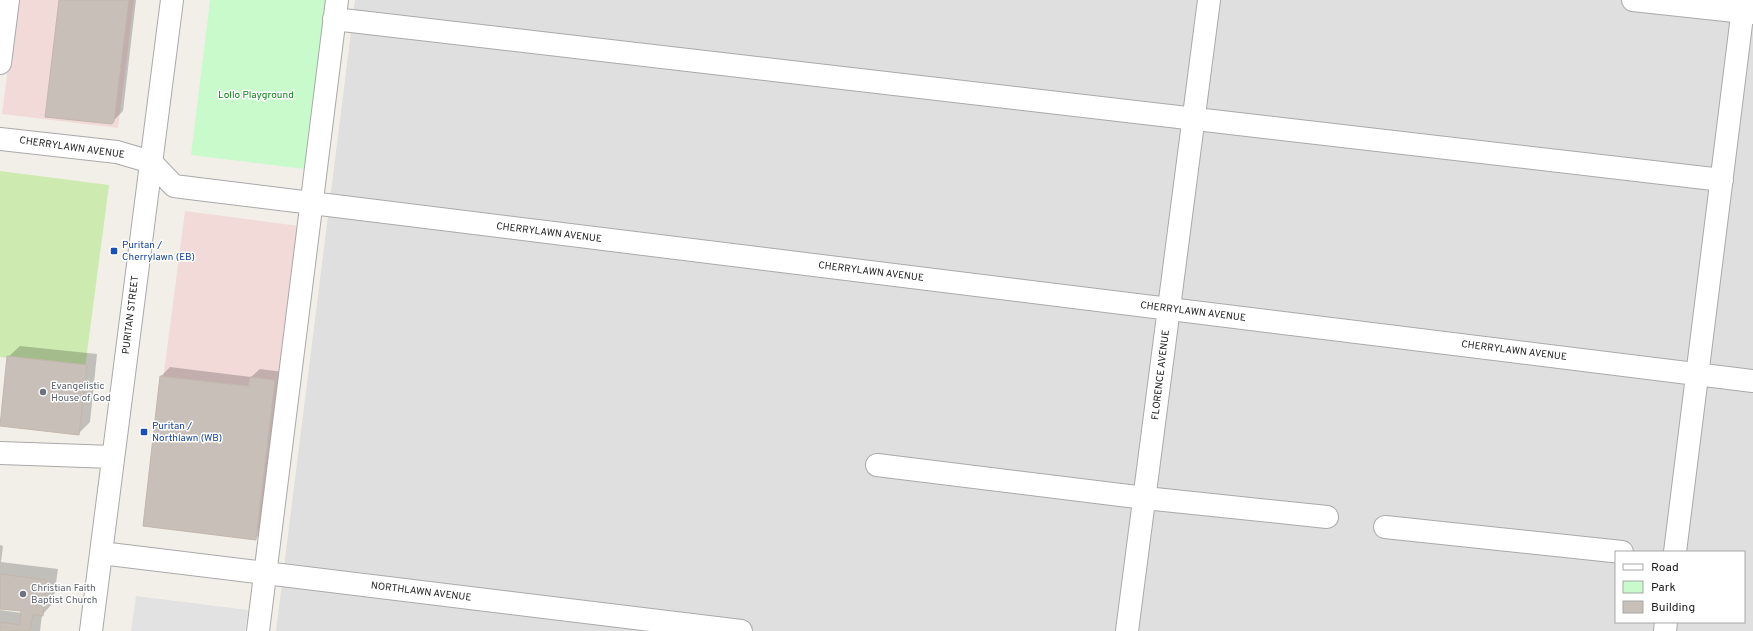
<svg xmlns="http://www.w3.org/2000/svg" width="1753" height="631" font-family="Overpass,sans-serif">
	<rect width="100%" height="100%" fill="#f2efe9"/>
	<path fill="#e0dfdf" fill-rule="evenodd" d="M 355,0 L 1753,0 L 1753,631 L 276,631 ZM 1616,552 L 1744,552 L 1744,622 L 1616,622 Z"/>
	<path fill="#f2dad9" d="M 17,0 L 134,0 L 118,128 L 2,114 Z
		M 185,211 L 299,226 L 259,532 L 145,518 Z"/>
	<path fill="#cdebb0" d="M 0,171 L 109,185 L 85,368 L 0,357 Z"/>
	<path fill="#c8facc" d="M 210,0 L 326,0 L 305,169 L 191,155 Z"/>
	<path fill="#e2e2e2" d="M 136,596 L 248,610 L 245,631 L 131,631 Z"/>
	<path fill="#0003" d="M 60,0 L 136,0 L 123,111 L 111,123 L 46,116 Z
		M 20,346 L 97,354 L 90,422 L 78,434 L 8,357 Z
		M 170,367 L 251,377 L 260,369 L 283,372 L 264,530 L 255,539 L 161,376 Z
		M 0,545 L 3,546 L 1,562 L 58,569 L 53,603 L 42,615 L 40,631 L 0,631 L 0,610 L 22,613 L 23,611 L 0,608 Z"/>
	<path fill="#c7bfb8" stroke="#c4b6ab" d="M 59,0 L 129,0 L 114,121 L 112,124 L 45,117 Z
		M 7,356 L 87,365 L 79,435 L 0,426 Z
		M 160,376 L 248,386 L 250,377 L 275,380 L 256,540 L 143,526 Z
		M 0,574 L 47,580 L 43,616 L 33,614 L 30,631 L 0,631 L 0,622 L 20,625 L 21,611 L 0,609 Z"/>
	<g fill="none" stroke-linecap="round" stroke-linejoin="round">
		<g stroke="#a9a9a9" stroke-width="24">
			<path id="minor" d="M 1633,0 L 1753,13
				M 334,19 L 1722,180
				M 0,63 L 8,0
				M 0,139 L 117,152 L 151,162 L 174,186 L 198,189 L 1753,381
				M 0,453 L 113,457
				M 877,465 L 1145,498 L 1327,517
				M 1385,527 L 1622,552
				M 1675,552 L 1744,0
				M 101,553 L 741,631
				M 91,631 L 172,0
				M 258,631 L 337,0
				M 1127,631 L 1209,0
				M 1665,631 L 1666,622"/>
		</g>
		<use href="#minor" stroke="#fff" stroke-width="22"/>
	</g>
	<g fill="#1a4fb4" stroke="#fff" stroke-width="1.5">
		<rect x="110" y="247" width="8" height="8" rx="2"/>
		<rect x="140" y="428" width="8" height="8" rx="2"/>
	</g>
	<g fill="#6b7280" stroke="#fff" stroke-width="1.5">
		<circle cx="43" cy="392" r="4"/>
		<circle cx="23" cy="594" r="4"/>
	</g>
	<g text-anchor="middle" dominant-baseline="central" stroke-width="3" stroke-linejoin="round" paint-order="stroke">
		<g font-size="10" fill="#0c8416" stroke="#fff">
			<text x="256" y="95">Lollo Playground</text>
		</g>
		<g font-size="10" fill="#222" stroke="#fff">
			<text transform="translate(72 148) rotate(8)">CHERRYLAWN AVENUE</text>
			<text transform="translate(549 233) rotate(7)">CHERRYLAWN AVENUE</text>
			<text transform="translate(871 272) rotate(7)">CHERRYLAWN AVENUE</text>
			<text transform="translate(1193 312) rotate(7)">CHERRYLAWN AVENUE</text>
			<text transform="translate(131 315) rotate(-83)">PURITAN STREET</text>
			<text transform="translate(1514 351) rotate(7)">CHERRYLAWN AVENUE</text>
			<text transform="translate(1161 375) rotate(-83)">FLORENCE AVENUE</text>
			<text transform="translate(421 592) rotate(7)">NORTHLAWN AVENUE</text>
		</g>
		<g font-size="10" fill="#164399" stroke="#fff" text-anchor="start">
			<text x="122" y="245">Puritan /<tspan x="122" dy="12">Cherrylawn (EB)</tspan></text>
			<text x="152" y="426">Puritan /<tspan x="152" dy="12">Northlawn (WB)</tspan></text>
		</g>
		<g font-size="10" fill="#5b616d" stroke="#fff" text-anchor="start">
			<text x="51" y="386">Evangelistic<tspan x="51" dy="12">House of God</tspan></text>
			<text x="31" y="588">Christian Faith<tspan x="31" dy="12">Baptist Church</tspan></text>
		</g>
	</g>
	<rect x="1615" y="551" width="130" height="72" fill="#ffffff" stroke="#a7a7a7"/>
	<rect x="1623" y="564" width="20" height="6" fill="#ffffff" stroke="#a7a7a7"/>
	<text x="1651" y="571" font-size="12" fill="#222222">Road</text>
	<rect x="1623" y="581" width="20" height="12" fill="#c8facc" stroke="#a7a7a7"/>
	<text x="1651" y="591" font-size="12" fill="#222222">Park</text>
	<rect x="1623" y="601" width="20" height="12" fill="#c7bfb8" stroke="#a7a7a7"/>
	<text x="1651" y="611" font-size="12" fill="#222222">Building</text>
</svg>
